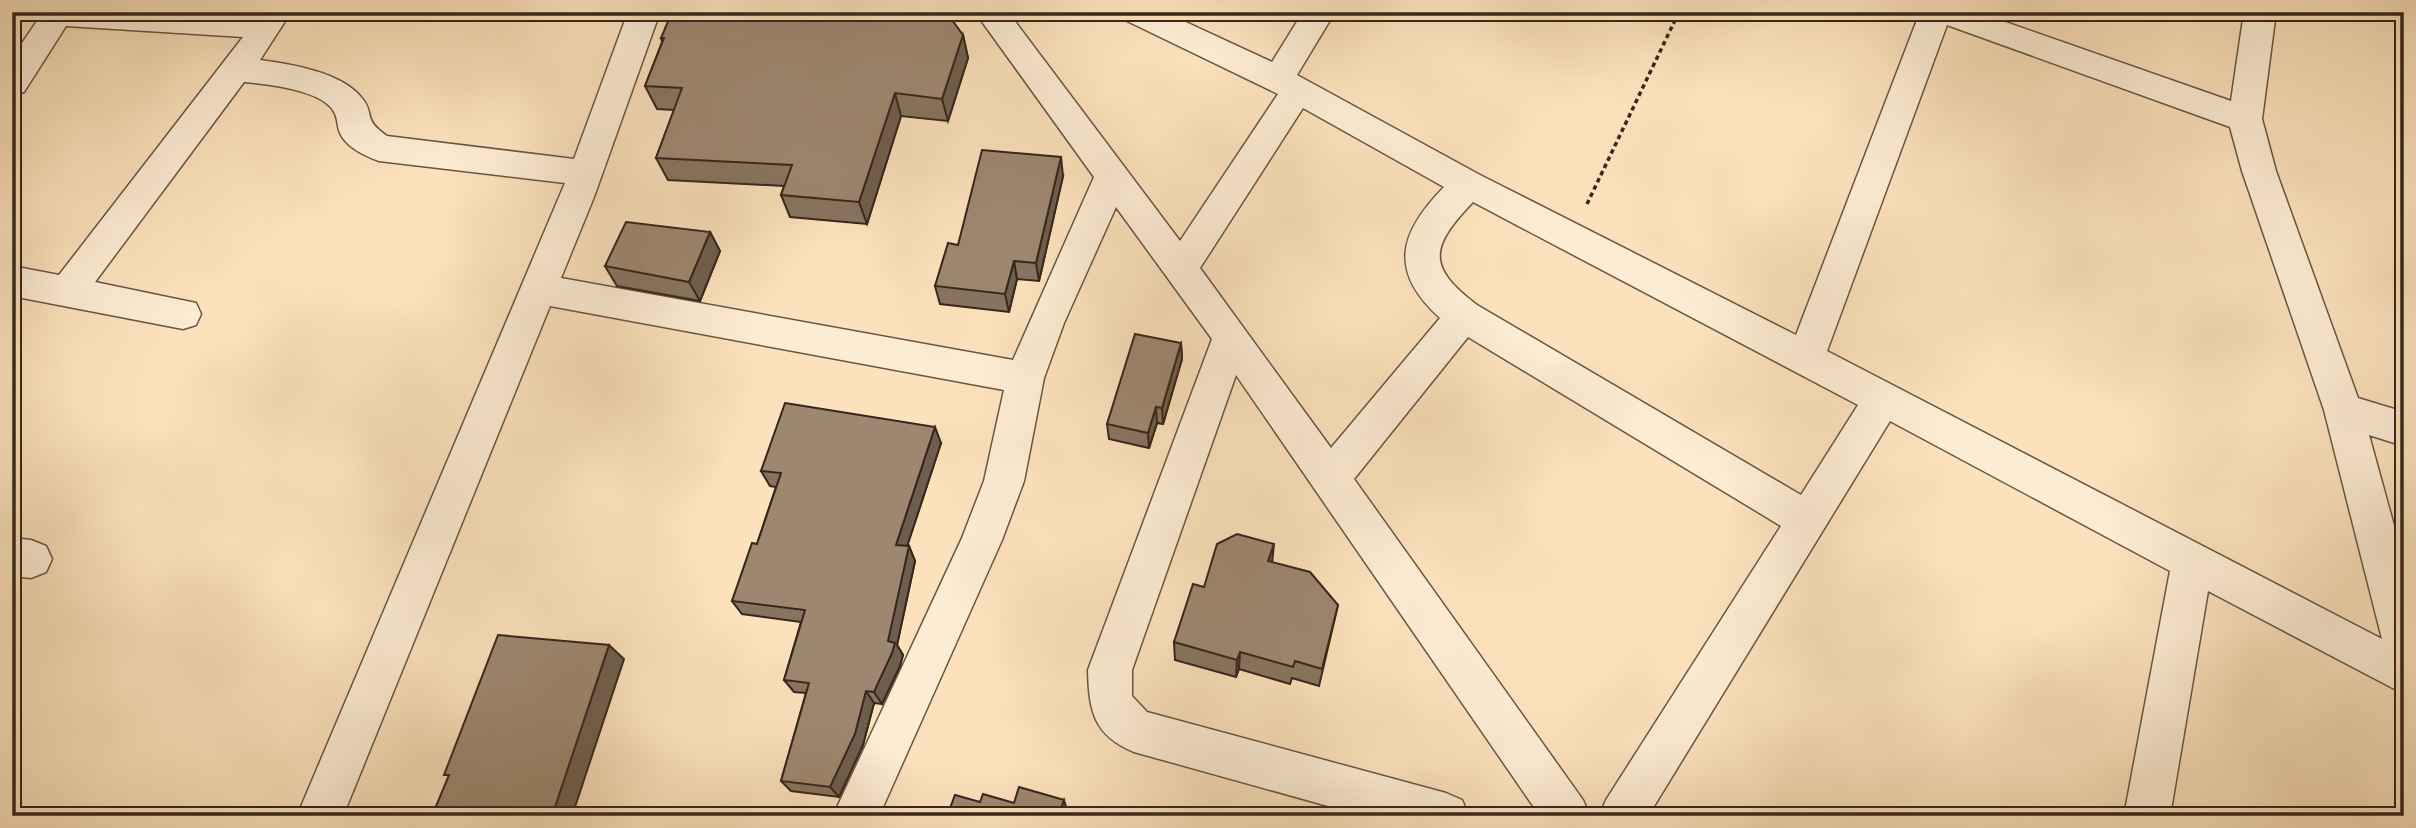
<svg xmlns="http://www.w3.org/2000/svg" width="2416" height="828" font-family="Alegreya,serif">
	<rect width="100%" height="100%" fill="#fbe1bc"/>
	<filter id="stains"><feTurbulence type="fractalNoise" baseFrequency=".00286" numOctaves="4"/><feColorMatrix values="0 0 0 0 .2 0 0 0 0 .09 0 0 0 0 .02 0 0 0 .5 -.17"/></filter>
	<radialGradient id="worn" r=".72"><stop offset=".6" stop-color="#630" stop-opacity="0"/><stop offset="1" stop-color="#630" stop-opacity=".3"/></radialGradient>
	<g fill="none" stroke-linecap="round" stroke-linejoin="round">
		<g stroke="#685545" stroke-width="3">
			<path id="minor" d="M 43,12 L 209,12 L 257,15 L 259,12 L 291,12 L 260,60 C 290,64 341,72 361,97 C 376,114 361,118 387,136 L 574,159 L 628,12 L 660,12 L 594,197 L 561,278 L 1013,360 L 1094,177 L 975,12 L 1008,12 L 1180,241 L 1278,94 L 1125,20 L 1120,12 L 1164,12 L 1272,62 L 1303,12 L 1335,12 L 1297,75 L 1480,175 L 1796,335 L 1920,12 L 1977,12 L 2231,101 L 2244,12 L 2276,12 L 2262,119 L 2276,171 L 2358,398 L 2404,412 L 2404,446 L 2369,435 L 2404,562 L 2404,694 L 2208,591 L 2170,816 L 2124,816 L 2170,571 L 1890,421 L 1648,816 L 1599,816 L 1606,800 L 1781,526 L 1468,337 L 1354,479 L 1583,800 L 1590,816 L 1540,816 L 1236,375 L 1132,670 L 1132,696 L 1147,712 L 1446,793 L 1462,800 L 1469,816 L 1364,816 L 1134,752 C 1093,735 1089,710 1088,670 L 1212,339 L 1116,207 L 1064,323 L 1044,378 L 1024,481 L 1002,540 L 879,816 L 833,816 L 962,538 L 984,481 L 1004,390 L 550,306 L 343,816 L 297,816 L 565,183 L 379,161 C 365,156 346,147 340,133 C 337,127 338,118 334,112 C 323,90 266,84 244,82 L 95,282 L 196,303 L 201,314 L 196,325 L 183,329 L 12,296 L 12,266 L 59,275 L 243,37 L 66,26 L 24,92 L 12,96 L 12,58 ZM 1947,25 L 2230,127 L 2242,171 L 2324,410 L 2382,639 L 1827,351 ZM 1303,108 L 1444,187 C 1399,233 1388,271 1440,318 L 1331,448 L 1200,268 ZM 1473,202 L 1858,405 L 1801,495 L 1477,305 C 1425,266 1431,246 1473,202 Z
				M 12,538 L 31,540 L 46,546 L 52,559 L 46,572 L 31,578 L 12,576 Z"/>
		</g>
		<path stroke="#37261d" stroke-width="3.5" stroke-dasharray="4.5 3.5" stroke-linecap="butt" d="M 1587,204 L 1679,12"/>
		<use href="#minor" fill="#fcecd3" fill-rule="evenodd"/>
	</g>
	<path fill="#877460" stroke="#37261d" stroke-width="2" d="M 963,35 L 968,58 L 948,121 L 901,116 L 867,224 L 790,217 L 781,195 L 784,186 L 668,180 L 656,158 L 674,110 L 657,109 L 645,86 L 662,42 L 661,38 Z
		M 1063,176 L 1039,281 L 1017,279 L 1009,312 L 940,304 L 935,286 L 958,245 Z
		M 710,232 L 720,251 L 700,301 L 617,286 L 605,266 Z
		M 1181,343 L 1182,359 L 1163,424 L 1157,423 L 1149,448 L 1109,439 L 1107,424 Z
		M 941,443 L 907,546 L 909,546 L 915,561 L 897,645 L 903,655 L 900,666 L 882,704 L 874,703 L 863,745 L 839,797 L 791,791 L 781,781 L 806,693 L 794,692 L 784,680 L 801,622 L 742,614 L 732,601 L 757,544 L 776,487 L 770,486 L 761,471 Z
		M 1272,562 L 1338,605 L 1319,686 L 1292,678 L 1290,684 L 1239,669 L 1236,677 L 1175,660 L 1174,642 L 1204,587 Z"/>
	<path fill="#6e5e4e" stroke="#37261d" stroke-width="2" d="M 963,35 L 968,58 L 948,121 L 942,99 Z
		M 895,93 L 901,116 L 867,224 L 859,202 Z
		M 1061,157 L 1063,176 L 1039,281 L 1036,263 Z
		M 710,232 L 720,251 L 700,301 L 689,282 Z
		M 1014,261 L 1017,279 L 1009,312 L 1005,294 Z
		M 1181,343 L 1182,359 L 1163,424 L 1162,408 Z
		M 1156,407 L 1157,423 L 1149,448 L 1148,433 Z
		M 935,427 L 941,443 L 903,559 L 896,545 Z
		M 1274,544 L 1272,564 L 1268,561 Z
		M 909,546 L 915,561 L 897,645 L 903,655 L 900,666 L 882,704 L 874,692 Z
		M 609,645 L 624,659 L 572,816 L 552,816 Z
		M 1240,652 L 1239,669 L 1236,677 L 1237,660 Z
		M 866,691 L 874,703 L 863,745 L 839,797 L 830,787 Z
		M 1064,800 L 1067,810 L 1065,816 L 1058,816 Z"/>
	<path fill="#9d8770" stroke="#37261d" stroke-width="2" d="M 672,12 L 946,12 L 963,35 L 942,99 L 895,93 L 859,202 L 781,195 L 792,165 L 656,158 L 682,88 L 645,86 L 664,38 L 661,38 Z
		M 982,150 L 1061,157 L 1036,263 L 1014,261 L 1005,294 L 935,286 L 948,243 L 958,245 Z
		M 626,222 L 710,232 L 689,282 L 605,266 Z
		M 1135,334 L 1181,343 L 1162,408 L 1156,407 L 1148,433 L 1107,424 Z
		M 785,403 L 935,427 L 896,545 L 909,546 L 888,641 L 895,643 L 892,653 L 874,692 L 866,691 L 855,734 L 830,787 L 781,781 L 809,683 L 784,680 L 805,610 L 732,601 L 752,543 L 757,544 L 781,473 L 761,471 Z
		M 1237,534 L 1274,544 L 1268,561 L 1310,572 L 1338,605 L 1322,669 L 1295,661 L 1293,667 L 1240,652 L 1237,660 L 1174,642 L 1193,584 L 1204,587 L 1217,544 Z
		M 498,635 L 609,645 L 552,816 L 432,816 L 449,775 L 444,775 Z
		M 1019,787 L 1064,800 L 1058,816 L 947,816 L 955,795 L 980,802 L 983,794 L 1014,803 Z"/>
	<rect width="2416" height="828" fill="none" stroke="#fbe1bc" stroke-width="42"/>
	<rect x="14" y="14" width="2388" height="800" fill="none" stroke="#37261d" stroke-width="3.5"/>
	<rect x="21" y="21" width="2374" height="786" fill="none" stroke="#37261d" stroke-width="2"/>
	<rect width="100%" height="100%" filter="url(#stains)"/>
	<rect width="100%" height="100%" fill="url(#worn)"/>
</svg>
